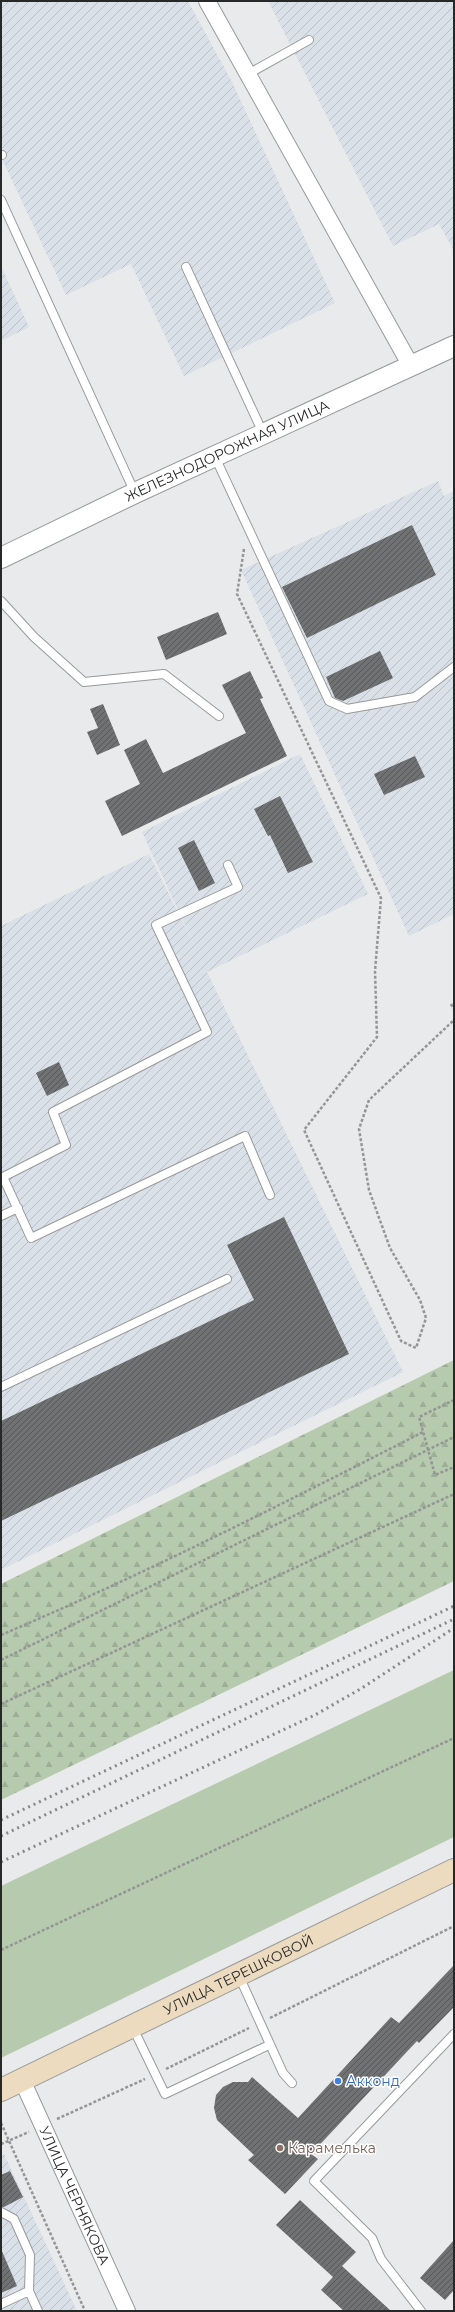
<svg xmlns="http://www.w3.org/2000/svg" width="455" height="2312" font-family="Montserrat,sans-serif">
	<defs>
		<pattern id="industrial-furrows" width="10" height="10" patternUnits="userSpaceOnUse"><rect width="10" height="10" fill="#dae0e7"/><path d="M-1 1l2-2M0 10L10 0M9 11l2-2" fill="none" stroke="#bbc0c6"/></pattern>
		<pattern id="forest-firs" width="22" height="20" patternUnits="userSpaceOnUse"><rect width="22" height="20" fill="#b6caae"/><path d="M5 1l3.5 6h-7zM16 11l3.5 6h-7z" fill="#9cae96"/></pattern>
		<pattern id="building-hatch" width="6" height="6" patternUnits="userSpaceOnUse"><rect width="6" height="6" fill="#707172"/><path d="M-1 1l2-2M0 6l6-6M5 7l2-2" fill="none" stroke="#575858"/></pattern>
	</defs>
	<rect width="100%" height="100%" fill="#e9eaeb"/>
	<path fill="url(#industrial-furrows)" d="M 1,1 L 188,1 L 232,82 L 335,303 L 184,376 L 131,264 L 66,295 L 1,157 Z
		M 268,1 L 454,1 L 454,251 L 439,224 L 393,246 Z
		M 1,266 L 29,327 L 1,341 Z
		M 438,481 L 444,496 L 454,491 L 454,914 L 409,936 L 241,570 Z
		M 300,754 L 368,894 L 207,972 L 403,1372 L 1,1570 L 1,926 L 149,854 L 196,949 L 142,832 Z
		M 4,2154 L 77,2311 L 1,2311 L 1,2155 Z"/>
	<path fill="#b6caae" d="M 454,1670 L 454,1837 L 1,2058 L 1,1886 Z"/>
	<path fill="url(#forest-firs)" d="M 454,1360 L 454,1581 L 1,1800 L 1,1584 Z"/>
	<path fill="url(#building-hatch)" d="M 412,525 L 436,575 L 307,638 L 282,587 Z
		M 218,612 L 227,634 L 166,660 L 157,637 Z
		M 380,651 L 393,678 L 343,701 L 335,698 L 326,677 Z
		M 250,671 L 263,698 L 260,699 L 287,756 L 122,836 L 105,801 L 140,784 L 124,750 L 146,739 L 163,773 L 246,733 L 222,685 Z
		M 103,704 L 120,745 L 97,755 L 87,732 L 98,728 L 90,709 Z
		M 415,756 L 425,777 L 384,795 L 374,774 Z
		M 280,796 L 313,862 L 288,873 L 270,835 L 268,836 L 254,809 Z
		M 194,840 L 215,883 L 199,891 L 178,848 Z
		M 59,1062 L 69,1085 L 47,1096 L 36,1073 Z
		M 284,1217 L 349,1354 L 1,1521 L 1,1421 L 254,1300 L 227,1245 Z
		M 454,1965 L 454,2007 L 419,2043 L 417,2041 L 311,2154 L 318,2159 L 285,2194 L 248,2160 L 254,2155 L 217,2120 L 214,2108 L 216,2095 L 223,2087 L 233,2082 L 248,2082 L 252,2077 L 298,2118 L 391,2017 L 399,2023 Z
		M 10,2171 L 23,2197 L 4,2207 L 1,2207 L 1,2175 Z
		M 300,2200 L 356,2252 L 342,2266 L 391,2311 L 344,2311 L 321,2290 L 333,2277 L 276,2225 Z
		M 454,2240 L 454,2290 L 445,2300 L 420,2278 Z
		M 1,2249 L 17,2286 L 1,2293 Z"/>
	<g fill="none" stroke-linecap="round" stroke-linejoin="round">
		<g stroke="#98999a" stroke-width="10">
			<path id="service" d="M 248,74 L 309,40
				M 1,155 L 2,155
				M 1,200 L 135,493
				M 186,267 L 263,433
				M 215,457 L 329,701 L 347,709 L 415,697 L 454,667
				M 1,601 L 34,637 L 84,682 L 164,674 L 219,716
				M 228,865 L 238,887 L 156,925 L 207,1032 L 53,1112 L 66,1145 L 3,1177 L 31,1238 L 245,1136 L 270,1195
				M 1,1216 L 18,1208
				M 1,1387 L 227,1279
				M 239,1976 L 283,2073 L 292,2083
				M 133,2028 L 165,2094 L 269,2045
				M 1,2212 L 14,2219 L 30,2255 L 29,2291 L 1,2304
				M 29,2291 L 38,2311
				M 421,2311 L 381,2259 L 372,2238 L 314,2181 L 454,2034"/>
		</g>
		<g stroke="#98999a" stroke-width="18">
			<g id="minor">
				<path d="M 207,1 L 411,366"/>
				<path id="s1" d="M 22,2080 L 127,2311"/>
			</g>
		</g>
		<g stroke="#98999a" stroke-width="22">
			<g id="tertiary">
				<path id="s2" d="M 1,558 L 135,493 L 454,346"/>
			</g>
		</g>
		<g stroke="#98999a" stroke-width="24">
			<g id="secondary">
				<path id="s3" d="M 1,2090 L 454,1870"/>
			</g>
		</g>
		<path stroke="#949595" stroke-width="2.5" stroke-dasharray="3 2" stroke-linecap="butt" d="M 244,549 L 237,594 L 381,898 L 375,971 L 377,1037 L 304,1130 L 401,1341 L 416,1348 L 426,1318 L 420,1300 L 390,1248 L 369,1190 L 359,1129 L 369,1100 L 454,1020
			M 451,1004 L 454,1009
			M 454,1400 L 419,1417 L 435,1475 L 454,1467
			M 1,1635 C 145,1574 284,1503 423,1432
			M 1,1660 L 454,1437
			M 1,1704 L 454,1494
			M 1,1950 L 454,1738
			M 270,2018 L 454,1926
			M 166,2069 L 249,2028
			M 57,2119 L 145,2079
			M 1,2123 L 85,2311
			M 1,2144 L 29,2132"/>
		<use href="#service" stroke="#fff" stroke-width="8"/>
		<use href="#minor" stroke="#fff" stroke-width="16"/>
		<use href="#tertiary" stroke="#fff" stroke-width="20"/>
		<use href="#secondary" stroke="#ecdbbf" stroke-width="22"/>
		<path stroke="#878889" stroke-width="3" stroke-dasharray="2 4" stroke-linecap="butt" d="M 1,1820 L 454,1606
			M 1,1836 L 454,1619
			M 1,1862 L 315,1715 L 362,1688 L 454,1628"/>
	</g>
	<circle fill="#3f7fe0" stroke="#fff" stroke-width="1.5" cx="338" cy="2081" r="4"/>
	<circle fill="#8d6e63" stroke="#fff" stroke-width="1.5" cx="280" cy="2148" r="4"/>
	<g text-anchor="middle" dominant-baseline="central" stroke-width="3" stroke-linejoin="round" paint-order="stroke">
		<g font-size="14" fill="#272828" stroke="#fff">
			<text stroke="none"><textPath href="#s2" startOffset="250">ЖЕЛЕЗНОДОРОЖНАЯ УЛИЦА</textPath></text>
			<text stroke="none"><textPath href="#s3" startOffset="264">УЛИЦА ТЕРЕШКОВОЙ</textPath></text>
			<text stroke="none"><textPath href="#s1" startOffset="127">УЛИЦА ЧЕРНЯКОВА</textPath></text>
		</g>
		<g font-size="14" fill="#366cbe" stroke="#fff" text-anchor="start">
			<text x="346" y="2081">Акконд</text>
		</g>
		<g font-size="14" fill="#785e54" stroke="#fff" text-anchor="start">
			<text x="288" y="2148">Карамелька</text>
		</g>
	</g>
	<rect width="455" height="2312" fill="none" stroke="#272828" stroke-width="4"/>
</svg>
